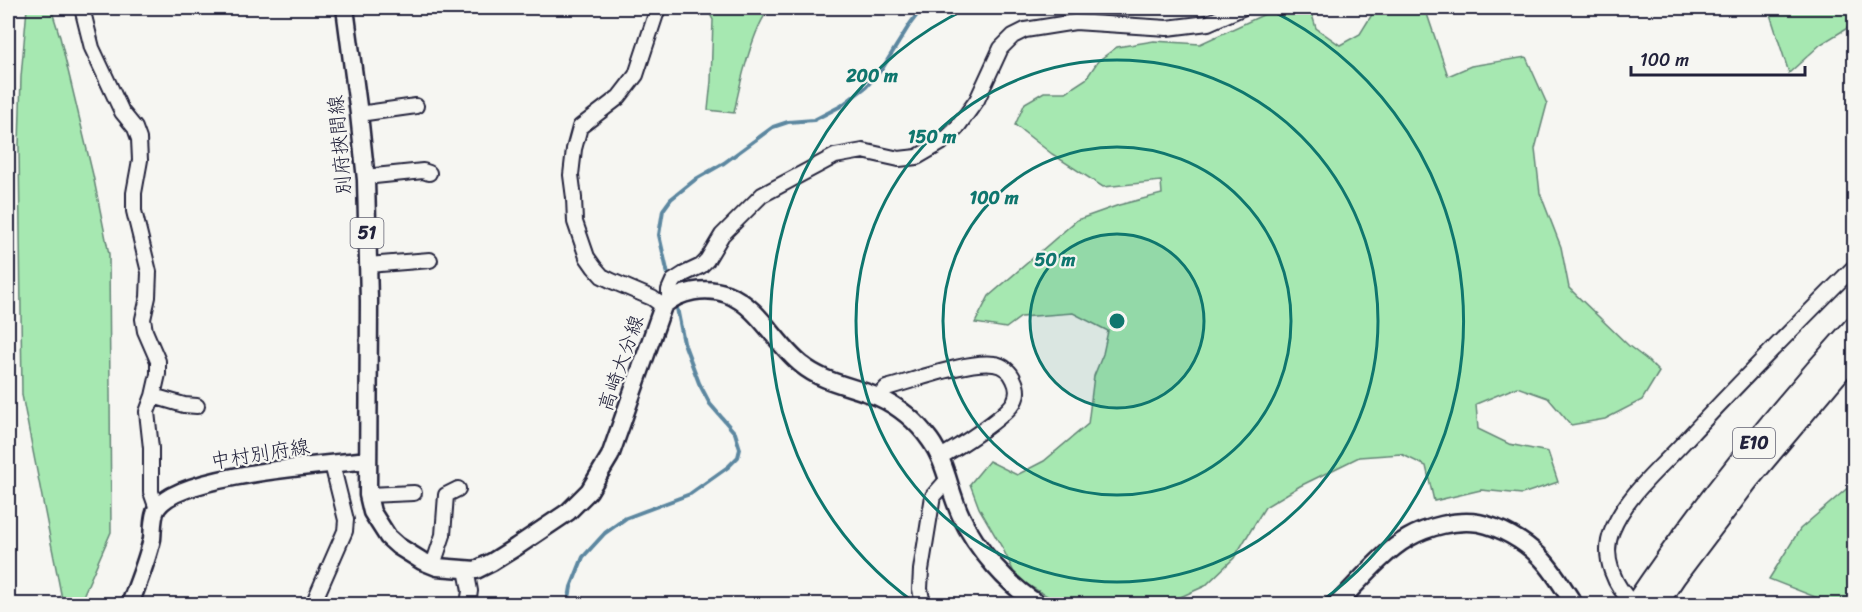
<svg xmlns="http://www.w3.org/2000/svg" width="1862" height="612" font-family="Sriracha,'Klee One',sans-serif">
	<rect width="100%" height="100%" fill="#f6f6f2"/>
	<filter id="ink" filterUnits="userSpaceOnUse"><feTurbulence type="fractalNoise" baseFrequency=".0167" numOctaves="2"/><feDisplacementMap in="SourceGraphic" scale="12" xChannelSelector="R" yChannelSelector="G"/><feConvolveMatrix kernelMatrix="1 2 1 2 8 2 1 2 1" color-interpolation-filters="sRGB"/></filter>
	<g filter="url(#ink)">
		<path fill="#a6e8b1" stroke="#648576" stroke-width="1.5" d="M 27,8 L 51,8 L 60,37 L 93,175 L 109,254 L 111,532 L 83,596 L 72,604 L 63,604 L 22,395 L 19,146 L 21,77 Z
			M 707,8 L 770,8 C 753,27 739,87 734,113 L 708,110 L 711,81 L 713,20 Z
			M 1278,8 L 1310,8 L 1316,28 L 1340,45 L 1360,34 L 1376,8 L 1425,8 L 1448,76 L 1471,66 L 1526,57 L 1547,104 L 1535,149 L 1540,193 L 1561,247 L 1569,288 L 1629,346 L 1646,359 L 1659,372 L 1642,400 L 1605,419 L 1571,425 L 1548,398 L 1517,387 L 1476,404 L 1478,429 L 1509,444 L 1548,452 L 1558,482 L 1522,494 L 1481,490 L 1434,501 L 1426,466 L 1401,454 L 1359,457 L 1300,486 L 1265,507 L 1234,558 L 1205,586 L 1165,604 L 1084,604 L 1049,597 L 1017,579 L 1003,549 L 979,508 L 970,484 L 989,461 L 1017,475 L 1044,461 L 1088,424 L 1094,376 L 1103,354 L 1108,331 L 1073,313 L 1021,317 L 1006,328 L 975,323 L 989,296 L 1077,220 L 1119,205 L 1162,194 L 1161,181 L 1103,187 L 1052,154 L 1015,125 L 1025,103 L 1044,92 L 1066,92 L 1086,79 L 1098,61 L 1117,47 L 1154,41 L 1200,44 Z
			M 1768,8 L 1854,8 L 1854,24 L 1821,44 L 1789,73 Z
			M 1854,480 L 1854,604 L 1833,604 L 1769,579 L 1800,529 L 1851,485 Z"/>
		<g fill="none" stroke-linecap="round" stroke-linejoin="round">
			<path stroke="#5c87a0" stroke-width="4" d="M 669,279 L 659,235 L 663,210 L 671,199 L 696,179 L 724,163 L 773,127 L 788,122 L 814,120 L 841,106 L 866,87 L 882,69 L 910,24 L 922,8
				M 568,604 L 571,587 L 583,557 L 605,533 L 626,518 L 690,494 L 728,467 L 738,457 L 740,449 L 735,433 L 710,404 L 699,383 L 684,343 L 676,303"/>
			<g stroke="#22223b" stroke-width="18">
				<path id="minor" d="M 82,8 L 92,48 L 122,112 L 135,128 L 139,139 L 140,160 L 134,193 L 134,211 L 149,272 L 148,297 L 143,319 L 145,331 L 158,361 L 158,374 L 153,396 L 147,412 L 151,448 L 151,492 L 157,509
					M 658,8 L 636,75 L 619,97 L 580,127 L 574,149 L 571,175 L 574,198 L 575,222 L 587,257 L 594,267 L 602,276 L 612,281 L 652,298 L 663,306
					M 359,114 L 416,106
					M 365,177 L 423,171 L 429,173
					M 368,265 L 430,260
					M 669,300 L 669,290 L 673,281 L 684,274 L 701,266 L 707,260 L 722,235 L 762,195 L 835,156 L 863,151 L 899,159 L 917,157 L 941,143 L 956,129 L 977,100 L 1001,48 L 1013,36 L 1025,30 L 1075,22 L 1167,28 L 1208,23 L 1242,8
					M 153,396 L 184,405 L 197,406
					M 879,397 L 886,388 C 913,381 968,360 994,364 C 1003,365 1011,372 1014,380 C 1018,388 1018,395 1014,402 C 1004,418 957,448 940,457
					M 368,495 L 414,493
					M 433,565 L 443,535 L 446,495 L 458,489
					M 466,569 L 470,591 L 468,604
					M 313,604 L 345,531 L 346,520 L 332,464
					M 923,604 L 920,589 L 921,570 L 933,496 L 948,479
					M 1634,604 C 1615,588 1601,557 1612,531 C 1626,496 1658,470 1683,443 C 1739,383 1796,325 1854,267"/>
			</g>
			<g stroke="#22223b" stroke-width="21">
				<path id="major" d="M 345,8 L 359,114 L 366,180 L 369,301 L 368,495 L 372,512 L 388,537 L 398,546 L 422,561 L 437,567 L 476,570 L 492,562 L 516,547 L 568,512 L 589,491 L 610,456 L 663,306 C 679,291 706,286 727,294 C 760,307 775,344 802,365 C 824,383 853,386 878,397 C 898,406 917,422 930,440 C 946,462 949,491 961,516 C 976,549 1008,585 1038,604
					M 130,604 C 138,583 147,561 152,539 C 153,530 152,516 157,508 C 179,474 327,465 368,460
					M 1337,604 C 1357,584 1383,552 1408,538 C 1427,527 1457,519 1479,523 C 1500,527 1524,541 1539,556 C 1553,569 1563,588 1574,604"/>
			</g>
			<g stroke="#22223b" stroke-width="24">
				<path id="highway" d="M 1635,604 C 1701,506 1775,414 1854,327
					M 1657,604 L 1675,577 L 1749,479 L 1854,354"/>
			</g>
			<use href="#minor" stroke="#f6f6f2" stroke-width="14"/>
			<use href="#major" stroke="#f6f6f2" stroke-width="16"/>
			<use href="#highway" stroke="#f6f6f2" stroke-width="20"/>
		</g>
	</g>
	<circle cx="1117" cy="321" r="87" fill="#0f766e" fill-opacity=".12"/>
	<g fill="none" stroke="#0f766e" stroke-width="3">
		<circle cx="1117" cy="321" r="87"/>
		<circle cx="1117" cy="321" r="174"/>
		<circle cx="1117" cy="321" r="261"/>
		<path d="M915 603A347 347 0 0 1 968 8M1266 8A347 347 0 0 1 1319 603"/>
	</g>
	<g text-anchor="middle" dominant-baseline="central" stroke-width="4.5" stroke-linejoin="round" paint-order="stroke">
		<g fill="#f6f6f2" stroke="#626272" stroke-width="1.5">
			<rect x="350.5" y="218" width="33" height="30" rx="4.5"/>
			<rect x="1733" y="428" width="42" height="30" rx="4.5"/>
		</g>
		<g font-size="18" font-weight="bold" fill="#22223b">
			<text x="367" y="233">51</text>
			<text x="1754" y="443">E10</text>
		</g>
		<g font-size="20" fill="#22223b" stroke="#f6f6f2">
			<text transform="translate(340 145) rotate(-95)">別府挾間線</text>
			<text transform="translate(621 363) rotate(-71)">高崎大分線</text>
			<text transform="translate(260 454) rotate(-9)">中村別府線</text>
		</g>
	</g>
	<circle cx="1117" cy="321" r="9" fill="#0f766e" stroke="#f6f6f2" stroke-width="3"/>
	<g font-size="18" text-anchor="middle" font-weight="bold" fill="#0f766e" stroke="#f6f6f2" stroke-width="4.5" stroke-linejoin="round" paint-order="stroke">
		<text x="872" y="82">200 m</text>
		<text x="932" y="143">150 m</text>
		<text x="994" y="204">100 m</text>
		<text x="1055" y="266">50 m</text>
	</g>
	<rect width="1862" height="612" fill="none" stroke="#f6f6f2" stroke-width="30"/>
	<rect x="15" y="15" width="1832" height="582" fill="none" stroke="#22223b" stroke-width="2" filter="url(#ink)"/>
	<path d="M1631 66v9h174v-9" fill="none" stroke="#22223b" stroke-width="3"/>
	<text x="1640" y="66" font-size="18" fill="#22223b" stroke="#f6f6f2" stroke-width="4.5" paint-order="stroke">100 m</text>
</svg>
